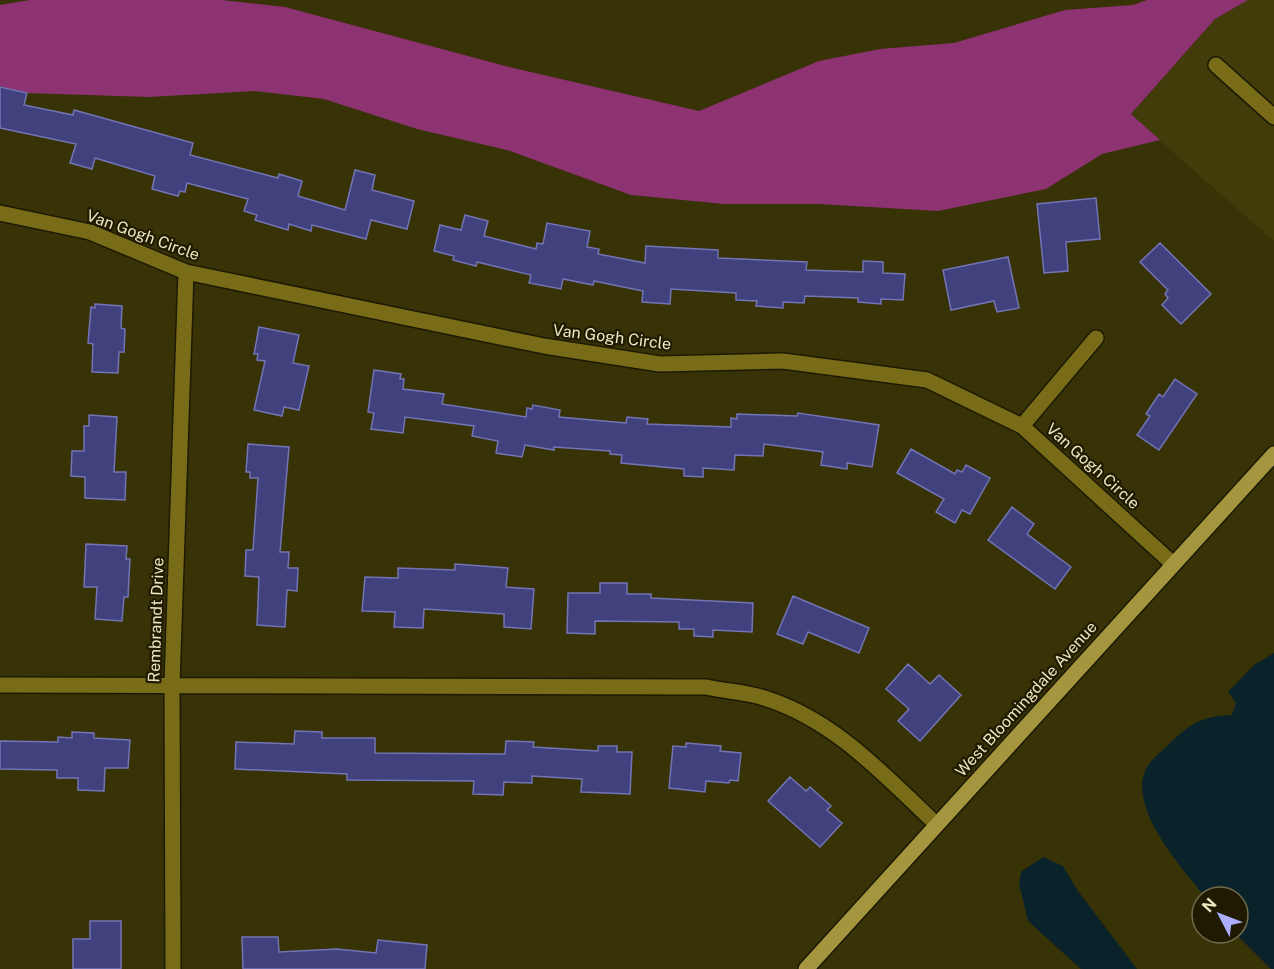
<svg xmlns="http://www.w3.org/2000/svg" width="1274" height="969" font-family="'Public Sans',sans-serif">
	<rect width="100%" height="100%" fill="#383207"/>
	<path fill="#423c0b" d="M 1248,0 L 1274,0 L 1274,241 L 1131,115 L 1215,19 Z"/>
	<path fill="#8d3372" d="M 30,0 L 221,0 L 285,7 L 509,67 L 699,111 L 819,61 L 880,49 L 954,43 L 1065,10 L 1133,5 L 1147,0 L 1248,0 L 1215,19 L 1131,114 L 1160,140 L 1102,154 L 1046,189 L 938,211 L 819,204 L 724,204 L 631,195 L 507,150 L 417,129 L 324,99 L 255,91 L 149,97 L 26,93 L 0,86 L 0,5 Z"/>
	<path fill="#0a232b" d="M 1274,653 L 1274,969 L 1271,969 L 1235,933 L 1238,933 L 1238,897 L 1205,897 C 1182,868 1127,808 1146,769 C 1150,760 1161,752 1168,745 C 1190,724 1201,716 1232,715 L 1236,703 L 1228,692 L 1254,665 Z
		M 1043,857 L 1063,866 L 1078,891 L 1137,969 L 1081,969 L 1028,921 L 1019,884 L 1021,872 Z"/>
	<path fill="#41417d" stroke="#7274b6" stroke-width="1.5" d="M 0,87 L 27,93 L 24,105 L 73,115 L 74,110 L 193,143 L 190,155 L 278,178 L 279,174 L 302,181 L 298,196 L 345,210 L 355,170 L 375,175 L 372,190 L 414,201 L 407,229 L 371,220 L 366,239 L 312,225 L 311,231 L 289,224 L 288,230 L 255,220 L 257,215 L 244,211 L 248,199 L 187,183 L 185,192 L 180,191 L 178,196 L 152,189 L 155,176 L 95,158 L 92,169 L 70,163 L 76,144 L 0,128 Z
		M 1096,198 L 1100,239 L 1066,242 L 1068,271 L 1044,273 L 1037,204 Z
		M 465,215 L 488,221 L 484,236 L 536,249 L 537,243 L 543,244 L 547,223 L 590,231 L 587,247 L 599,249 L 598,254 L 645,263 L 646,246 L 718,250 L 718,258 L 807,262 L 806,270 L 863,272 L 863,261 L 883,262 L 883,273 L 905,274 L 903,300 L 881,299 L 881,304 L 858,302 L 858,298 L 805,296 L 804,303 L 783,302 L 783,308 L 756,306 L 757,301 L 736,300 L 736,293 L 671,289 L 670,304 L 642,302 L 643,291 L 594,281 L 593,285 L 563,279 L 561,289 L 529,283 L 531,275 L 477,262 L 476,266 L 453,260 L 454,256 L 434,251 L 440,225 L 461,230 Z
		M 1160,243 L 1211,294 L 1181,324 L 1162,305 L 1168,298 L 1165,294 L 1168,290 L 1140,262 Z
		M 1008,257 L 1019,308 L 997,312 L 994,301 L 951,310 L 943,270 Z
		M 95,304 L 122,306 L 121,328 L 125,329 L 124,352 L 119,352 L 118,373 L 92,372 L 93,344 L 88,343 L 91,307 L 95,308 Z
		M 259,327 L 299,335 L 293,363 L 309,366 L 299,410 L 284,407 L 282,416 L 254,410 L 265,361 L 257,360 L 258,354 L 254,354 Z
		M 374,370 L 401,374 L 400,379 L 404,379 L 403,389 L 444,394 L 442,404 L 526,417 L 527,408 L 532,409 L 533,405 L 560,410 L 559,417 L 626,423 L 627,417 L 648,419 L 647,424 L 731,427 L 731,418 L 737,419 L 737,414 L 797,416 L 798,413 L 879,425 L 872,467 L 847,463 L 847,469 L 821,465 L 823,452 L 764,444 L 763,456 L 735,455 L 734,470 L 703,468 L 703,477 L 684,476 L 684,469 L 621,463 L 622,455 L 610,454 L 610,451 L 554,447 L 554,450 L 525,445 L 522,457 L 496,453 L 498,441 L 472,436 L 474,426 L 405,417 L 403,433 L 371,429 L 374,413 L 368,412 Z
		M 1175,379 L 1197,394 L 1159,450 L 1137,435 L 1150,416 L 1146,414 L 1159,394 L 1163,397 Z
		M 89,415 L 117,417 L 114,472 L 126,472 L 125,500 L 85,498 L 85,477 L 71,476 L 72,451 L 84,451 L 84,426 L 89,426 Z
		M 248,444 L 289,447 L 280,552 L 289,552 L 288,568 L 298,568 L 297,591 L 287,590 L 285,627 L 257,625 L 259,577 L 245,576 L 246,550 L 253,550 L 258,478 L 250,478 L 250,472 L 246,472 Z
		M 911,449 L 955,474 L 957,470 L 962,472 L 966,465 L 990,478 L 970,514 L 962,510 L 955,523 L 936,512 L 944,499 L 897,473 Z
		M 1012,507 L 1034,524 L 1027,534 L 1071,567 L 1055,589 L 988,540 Z
		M 86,544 L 127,546 L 126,559 L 130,559 L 128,597 L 124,597 L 122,621 L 95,619 L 97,587 L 84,587 Z
		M 455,564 L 508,568 L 506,587 L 534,589 L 531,629 L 504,627 L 504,614 L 424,609 L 423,628 L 394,627 L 395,612 L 362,611 L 365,577 L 398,578 L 398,568 L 455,570 Z
		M 600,583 L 627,583 L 627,594 L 651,594 L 651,598 L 753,603 L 752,632 L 713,630 L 713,637 L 694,636 L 694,629 L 679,629 L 679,622 L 595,621 L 595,634 L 567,633 L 568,593 L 600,593 Z
		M 793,596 L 869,628 L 859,653 L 808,632 L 803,644 L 777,634 Z
		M 908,664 L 930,684 L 939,675 L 961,695 L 920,741 L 898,721 L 909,709 L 886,689 Z
		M 295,731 L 322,732 L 322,738 L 375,738 L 375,753 L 505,754 L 506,741 L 534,742 L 533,747 L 598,751 L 598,746 L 617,746 L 617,752 L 632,752 L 630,794 L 581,792 L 582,779 L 532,776 L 532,783 L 504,782 L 503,795 L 473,794 L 474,781 L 347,780 L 347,774 L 235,769 L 236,742 L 294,744 Z
		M 72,732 L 94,733 L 94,738 L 130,740 L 128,768 L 105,768 L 104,791 L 78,790 L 78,778 L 57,778 L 57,770 L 0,769 L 0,741 L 58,742 L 58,737 L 72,738 Z
		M 686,743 L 721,746 L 720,751 L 741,753 L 738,781 L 730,780 L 729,783 L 706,781 L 705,792 L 669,788 L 673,746 L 686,747 Z
		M 790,777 L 806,791 L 810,787 L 831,806 L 827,810 L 842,823 L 820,847 L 768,801 Z
		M 90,921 L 121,921 L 121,969 L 73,969 L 73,939 L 90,939 Z
		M 242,937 L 278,937 L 279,952 L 337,949 L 376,953 L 378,940 L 427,945 L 425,969 L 243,969 Z"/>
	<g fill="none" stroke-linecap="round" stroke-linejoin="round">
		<g stroke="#1d1a03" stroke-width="18">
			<path id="minor" d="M 1216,65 L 1274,117
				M 0,213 L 90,232 L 186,272 L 544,346 L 660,364 L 783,361 L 927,380 L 1022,426 L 1173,564
				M 1022,426 L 1096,338
				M 0,685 L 706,687 C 724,691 744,692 761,697 C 833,718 884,775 936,824
				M 173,969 L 172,684 L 186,272"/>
		</g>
		<g stroke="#1d1a03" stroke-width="18">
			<path id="major" d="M 806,969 L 1274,454"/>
		</g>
		<use href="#minor" stroke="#786c19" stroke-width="15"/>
		<use href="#major" stroke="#a3963e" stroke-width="15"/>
	</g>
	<g text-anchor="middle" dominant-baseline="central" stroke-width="4.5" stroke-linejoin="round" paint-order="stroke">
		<g font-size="16" fill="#ebe6c0" stroke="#1f1a00">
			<text transform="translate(143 235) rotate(20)">Van Gogh Circle</text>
			<text transform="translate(612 337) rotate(7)">Van Gogh Circle</text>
			<text transform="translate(1093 466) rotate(42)">Van Gogh Circle</text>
			<text transform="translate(156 620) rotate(-88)">Rembrandt Drive</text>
			<text transform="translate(1026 699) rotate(-48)">West Bloomingdale Avenue</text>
		</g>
	</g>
	<g transform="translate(1220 915) rotate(312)"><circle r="28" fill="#1f1a00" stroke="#716c4d" stroke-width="1.5"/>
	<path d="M0-4.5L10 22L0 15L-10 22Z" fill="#abaffb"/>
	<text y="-9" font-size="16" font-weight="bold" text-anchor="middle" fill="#ebe6c0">N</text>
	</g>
</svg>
